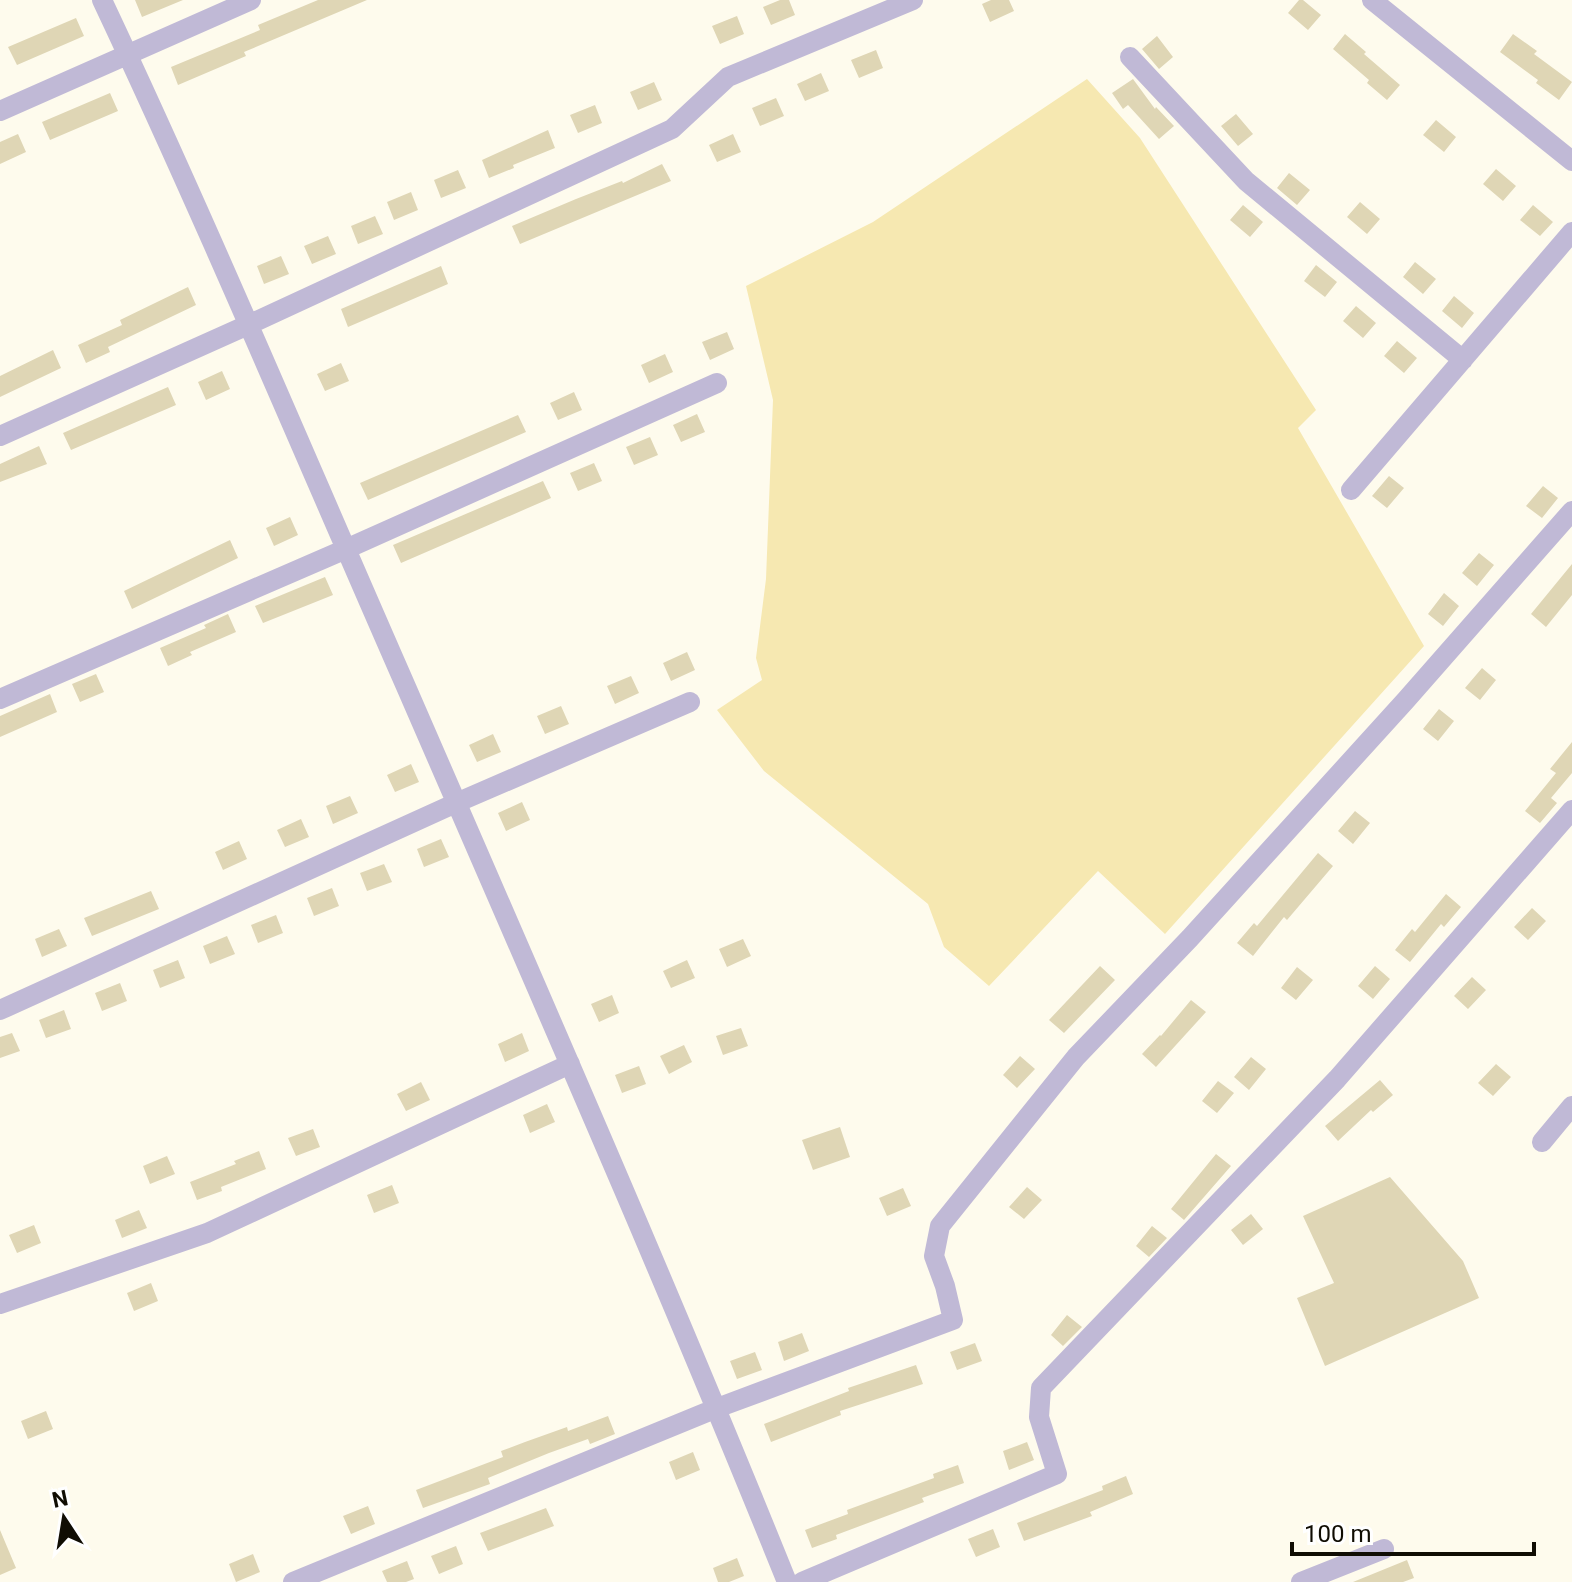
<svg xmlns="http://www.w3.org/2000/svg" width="1572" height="1582" font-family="Roboto,sans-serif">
	<rect width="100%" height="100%" fill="#fefbed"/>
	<path fill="#f6e8b1" d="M 1087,79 L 1140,138 L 1316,410 L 1298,428 L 1424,646 L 1165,934 L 1098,871 L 989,986 L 944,947 L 928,904 L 764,771 L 717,710 L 762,680 L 756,658 L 766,579 L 773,400 L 746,286 L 873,222 Z"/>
	<path fill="#dfd6b5" d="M 135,0 L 183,0 L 142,17 Z
		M 318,0 L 367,0 L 244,52 L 246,56 L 178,85 L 171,67 L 260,30 L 258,25 Z
		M 780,0 L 789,0 L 795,15 L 771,25 L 763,7 Z
		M 991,0 L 1009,0 L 1014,11 L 990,22 L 982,4 Z
		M 1299,0 L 1303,0 L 1321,15 L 1308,30 L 1288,13 Z
		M 737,16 L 744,34 L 720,44 L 712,26 Z
		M 76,18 L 84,36 L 17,65 L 8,47 Z
		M 1345,34 L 1366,52 L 1364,54 L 1400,85 L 1387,100 L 1367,83 L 1369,80 L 1333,49 Z
		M 1513,34 L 1537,51 L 1534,54 L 1572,82 L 1559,100 L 1536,83 L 1538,80 L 1500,52 Z
		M 1157,36 L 1173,57 L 1159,69 L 1142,49 Z
		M 876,50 L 883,68 L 859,78 L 851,60 Z
		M 821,73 L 829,91 L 805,101 L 797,84 Z
		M 1133,79 L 1155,109 L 1156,107 L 1174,126 L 1159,139 L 1128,105 L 1123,109 L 1112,93 Z
		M 654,82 L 662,100 L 638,110 L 630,92 Z
		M 110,93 L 118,111 L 50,140 L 42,122 Z
		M 776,98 L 784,116 L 760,126 L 752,108 Z
		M 595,105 L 602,123 L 578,133 L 570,115 Z
		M 1236,114 L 1253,134 L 1238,146 L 1221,126 Z
		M 1436,120 L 1456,137 L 1444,152 L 1423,135 Z
		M 548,130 L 555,148 L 513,165 L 514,168 L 489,178 L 482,160 Z
		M 18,134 L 26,152 L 0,164 L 0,142 Z
		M 733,134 L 741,152 L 717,162 L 709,145 Z
		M 662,164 L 671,181 L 520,244 L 512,226 L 576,199 L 622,181 L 623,183 Z
		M 1496,169 L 1516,186 L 1503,201 L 1483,184 Z
		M 458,170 L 466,188 L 441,198 L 434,180 Z
		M 1289,173 L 1310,190 L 1297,205 L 1277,188 Z
		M 411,192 L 418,210 L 394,220 L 387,202 Z
		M 1360,202 L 1380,219 L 1367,234 L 1347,217 Z
		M 1243,205 L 1263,222 L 1250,237 L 1230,220 Z
		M 1533,205 L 1553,222 L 1540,236 L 1520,220 Z
		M 375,216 L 383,234 L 358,244 L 351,226 Z
		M 328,236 L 336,254 L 312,264 L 304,246 Z
		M 281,256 L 289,274 L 264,284 L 257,266 Z
		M 1415,262 L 1436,279 L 1423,294 L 1403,277 Z
		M 1316,265 L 1337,282 L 1325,297 L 1304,281 Z
		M 441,266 L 448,284 L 348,327 L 341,309 Z
		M 188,287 L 196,305 L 108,347 L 110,352 L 86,363 L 78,345 L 122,325 L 120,320 Z
		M 1454,296 L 1474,313 L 1462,328 L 1442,311 Z
		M 1356,306 L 1376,323 L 1363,338 L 1343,321 Z
		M 727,332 L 734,349 L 710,360 L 702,342 Z
		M 1397,341 L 1417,358 L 1404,373 L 1384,356 Z
		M 53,350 L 61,368 L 0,397 L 0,376 Z
		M 665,354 L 673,372 L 649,383 L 641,365 Z
		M 341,363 L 349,381 L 325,391 L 317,374 Z
		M 222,371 L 230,389 L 206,400 L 198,382 Z
		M 168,387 L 176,405 L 71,450 L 63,433 Z
		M 574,392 L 582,410 L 558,420 L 550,403 Z
		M 697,414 L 705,432 L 681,442 L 673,425 Z
		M 518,415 L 526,432 L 368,500 L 360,483 Z
		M 650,437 L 658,455 L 634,465 L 626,447 Z
		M 39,446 L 47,464 L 0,482 L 0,464 Z
		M 594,463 L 602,481 L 578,491 L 570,473 Z
		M 1389,476 L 1404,488 L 1387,508 L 1372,496 Z
		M 543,481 L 551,498 L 401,563 L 393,545 Z
		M 1543,486 L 1558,498 L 1542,518 L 1526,506 Z
		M 290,517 L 298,535 L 274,546 L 266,528 Z
		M 230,540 L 238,558 L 132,609 L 124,591 Z
		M 1479,553 L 1494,565 L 1477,586 L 1462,573 Z
		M 1572,564 L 1572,595 L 1546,627 L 1531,614 Z
		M 325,577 L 333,595 L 263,623 L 255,606 Z
		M 1444,593 L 1459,606 L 1443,626 L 1428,614 Z
		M 228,614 L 236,632 L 190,652 L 192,655 L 168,666 L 160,648 L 206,628 L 204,625 Z
		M 687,652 L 695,670 L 671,681 L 663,663 Z
		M 1482,668 L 1496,680 L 1480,700 L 1465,688 Z
		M 96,674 L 104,692 L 80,702 L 72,684 Z
		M 631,676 L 639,693 L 615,704 L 607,686 Z
		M 50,694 L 57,712 L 0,737 L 0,716 Z
		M 561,706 L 569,724 L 545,734 L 537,716 Z
		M 1439,709 L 1454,721 L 1438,741 L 1423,729 Z
		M 493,734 L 501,752 L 477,762 L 469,745 Z
		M 1572,742 L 1572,773 L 1551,798 L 1557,803 L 1540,823 L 1525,811 L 1556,773 L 1550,769 Z
		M 411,764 L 419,782 L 395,792 L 387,775 Z
		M 350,796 L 358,813 L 333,824 L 326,806 Z
		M 522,802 L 530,820 L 506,831 L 498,813 Z
		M 1355,811 L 1370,823 L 1353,844 L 1338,831 Z
		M 301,819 L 309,837 L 285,847 L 277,830 Z
		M 441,839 L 449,857 L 424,867 L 417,849 Z
		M 239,841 L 247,859 L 223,870 L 215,852 Z
		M 1318,853 L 1333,866 L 1287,920 L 1284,917 L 1253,956 L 1237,943 L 1254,923 L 1257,926 Z
		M 384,864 L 392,882 L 367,891 L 360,873 Z
		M 332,888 L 339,906 L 314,916 L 307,898 Z
		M 151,891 L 159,909 L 92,936 L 84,918 Z
		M 1446,894 L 1461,907 L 1444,927 L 1441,924 L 1410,962 L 1395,950 L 1412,929 L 1415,932 Z
		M 1532,908 L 1546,921 L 1528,940 L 1514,927 Z
		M 276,915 L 283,933 L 258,943 L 251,925 Z
		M 59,929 L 67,946 L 42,957 L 35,939 Z
		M 227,936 L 235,954 L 210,964 L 203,946 Z
		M 743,939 L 751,956 L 727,967 L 719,949 Z
		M 178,960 L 185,978 L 160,988 L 153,970 Z
		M 687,960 L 695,978 L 671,988 L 663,971 Z
		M 1100,966 L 1115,980 L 1064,1033 L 1049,1020 Z
		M 1375,966 L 1390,979 L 1373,999 L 1358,986 Z
		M 1297,967 L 1313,980 L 1296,1000 L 1281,988 Z
		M 1472,977 L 1486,990 L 1468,1009 L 1454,996 Z
		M 120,983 L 127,1001 L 102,1011 L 95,993 Z
		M 612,995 L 619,1013 L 599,1022 L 591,1004 Z
		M 1191,1000 L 1206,1012 L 1156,1067 L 1142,1054 L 1160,1035 L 1161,1036 Z
		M 64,1010 L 71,1029 L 46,1038 L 39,1020 Z
		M 741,1028 L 748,1046 L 723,1055 L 716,1036 Z
		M 12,1033 L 20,1051 L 0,1058 L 0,1037 Z
		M 522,1033 L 529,1051 L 505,1062 L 498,1044 Z
		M 684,1045 L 692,1062 L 669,1074 L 660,1056 Z
		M 1020,1056 L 1035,1069 L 1017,1088 L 1003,1075 Z
		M 1251,1057 L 1266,1069 L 1249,1090 L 1234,1077 Z
		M 1496,1064 L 1511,1077 L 1493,1096 L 1478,1083 Z
		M 639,1066 L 646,1084 L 622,1093 L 615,1075 Z
		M 1380,1080 L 1393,1095 L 1373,1112 L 1371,1110 L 1338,1141 L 1325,1126 Z
		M 1218,1081 L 1234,1093 L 1217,1113 L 1202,1101 Z
		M 421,1082 L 430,1100 L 406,1111 L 397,1094 Z
		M 547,1104 L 555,1122 L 530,1133 L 523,1115 Z
		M 840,1127 L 850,1157 L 813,1170 L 802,1140 Z
		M 313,1129 L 320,1147 L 296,1156 L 288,1138 Z
		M 259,1151 L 266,1169 L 221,1187 L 222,1191 L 197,1200 L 190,1182 L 236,1164 L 234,1161 Z
		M 1216,1154 L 1231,1166 L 1184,1220 L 1171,1209 Z
		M 167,1156 L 175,1174 L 150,1184 L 143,1166 Z
		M 1390,1177 L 1463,1261 L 1479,1298 L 1325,1366 L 1297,1298 L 1334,1283 L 1303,1216 Z
		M 392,1185 L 399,1203 L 374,1213 L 367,1195 Z
		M 1027,1187 L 1042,1200 L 1024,1219 L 1009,1207 Z
		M 903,1188 L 911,1206 L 887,1216 L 879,1198 Z
		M 139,1210 L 147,1228 L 122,1238 L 115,1220 Z
		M 1251,1214 L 1263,1229 L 1243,1245 L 1231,1230 Z
		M 34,1225 L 41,1243 L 17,1253 L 9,1235 Z
		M 1152,1226 L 1167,1238 L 1149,1257 L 1136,1246 Z
		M 151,1283 L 158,1301 L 134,1311 L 127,1293 Z
		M 1067,1315 L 1082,1327 L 1063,1346 L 1051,1335 Z
		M 802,1333 L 809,1351 L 784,1361 L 778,1342 Z
		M 975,1343 L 982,1361 L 957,1370 L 950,1352 Z
		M 755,1352 L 762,1370 L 737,1379 L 730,1361 Z
		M 916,1365 L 923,1384 L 840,1411 L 841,1415 L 771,1442 L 764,1424 L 849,1391 L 848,1388 Z
		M 46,1411 L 53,1429 L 28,1439 L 21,1421 Z
		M 608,1416 L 615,1434 L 590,1444 L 588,1439 L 549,1453 L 488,1478 L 490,1484 L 423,1508 L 416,1490 L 503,1457 L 501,1451 L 525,1442 L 567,1427 L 568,1431 Z
		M 1027,1442 L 1034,1460 L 1009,1470 L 1003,1451 Z
		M 693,1452 L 700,1470 L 676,1480 L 669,1462 Z
		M 958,1465 L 964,1483 L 922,1498 L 924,1502 L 836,1535 L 837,1539 L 812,1548 L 805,1530 L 848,1514 L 847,1510 L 934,1478 L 933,1474 Z
		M 1126,1476 L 1133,1494 L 1090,1512 L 1092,1516 L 1024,1541 L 1017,1523 L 1103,1490 L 1102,1486 Z
		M 368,1506 L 375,1524 L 351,1534 L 343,1516 Z
		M 546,1508 L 554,1526 L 488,1551 L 480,1533 Z
		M 993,1529 L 1000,1547 L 976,1557 L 968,1539 Z
		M 0,1530 L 16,1568 L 0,1575 Z
		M 456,1546 L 463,1564 L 439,1574 L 431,1556 Z
		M 253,1554 L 260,1572 L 236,1582 L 229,1564 Z
		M 737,1558 L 744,1576 L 729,1582 L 718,1582 L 713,1568 Z
		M 1407,1560 L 1414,1578 L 1403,1582 L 1353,1582 Z
		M 407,1561 L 414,1579 L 406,1582 L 387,1582 L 382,1571 Z"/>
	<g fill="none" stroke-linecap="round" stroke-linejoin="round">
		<path stroke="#c0b9d6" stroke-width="20" d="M 102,0 C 209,227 306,459 407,689 C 536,986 666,1282 787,1582
			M 1372,0 L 1572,161
			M 1130,57 L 1246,181 L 1463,360
			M 0,111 L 251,0
			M 0,436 L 250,324 L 672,129 L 728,77 L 913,0
			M 1351,490 L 1572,232
			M 0,699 L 346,549 L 717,383
			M 0,1010 L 456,803 L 690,702
			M 1542,1142 L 1572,1106
			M 0,1304 L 207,1233 L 570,1064
			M 293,1582 L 717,1408 L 953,1320 L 945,1286 L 934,1256 L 940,1226 L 1076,1057 L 1190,938 L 1406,700 L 1572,511
			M 802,1582 L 1057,1474 L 1039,1417 L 1041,1388 L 1337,1079 L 1572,810
			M 1301,1582 L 1384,1549"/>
	</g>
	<g transform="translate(64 1518) rotate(348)" stroke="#ffffff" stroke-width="6" paint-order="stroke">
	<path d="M0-6L14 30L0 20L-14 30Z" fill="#100d03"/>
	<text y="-12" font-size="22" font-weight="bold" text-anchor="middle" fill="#100d03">N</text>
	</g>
	<path d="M1292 1542v12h242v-12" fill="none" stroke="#100d03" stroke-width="4"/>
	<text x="1304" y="1542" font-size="24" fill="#100d03" stroke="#ffffff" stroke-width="6" paint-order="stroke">100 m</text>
</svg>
